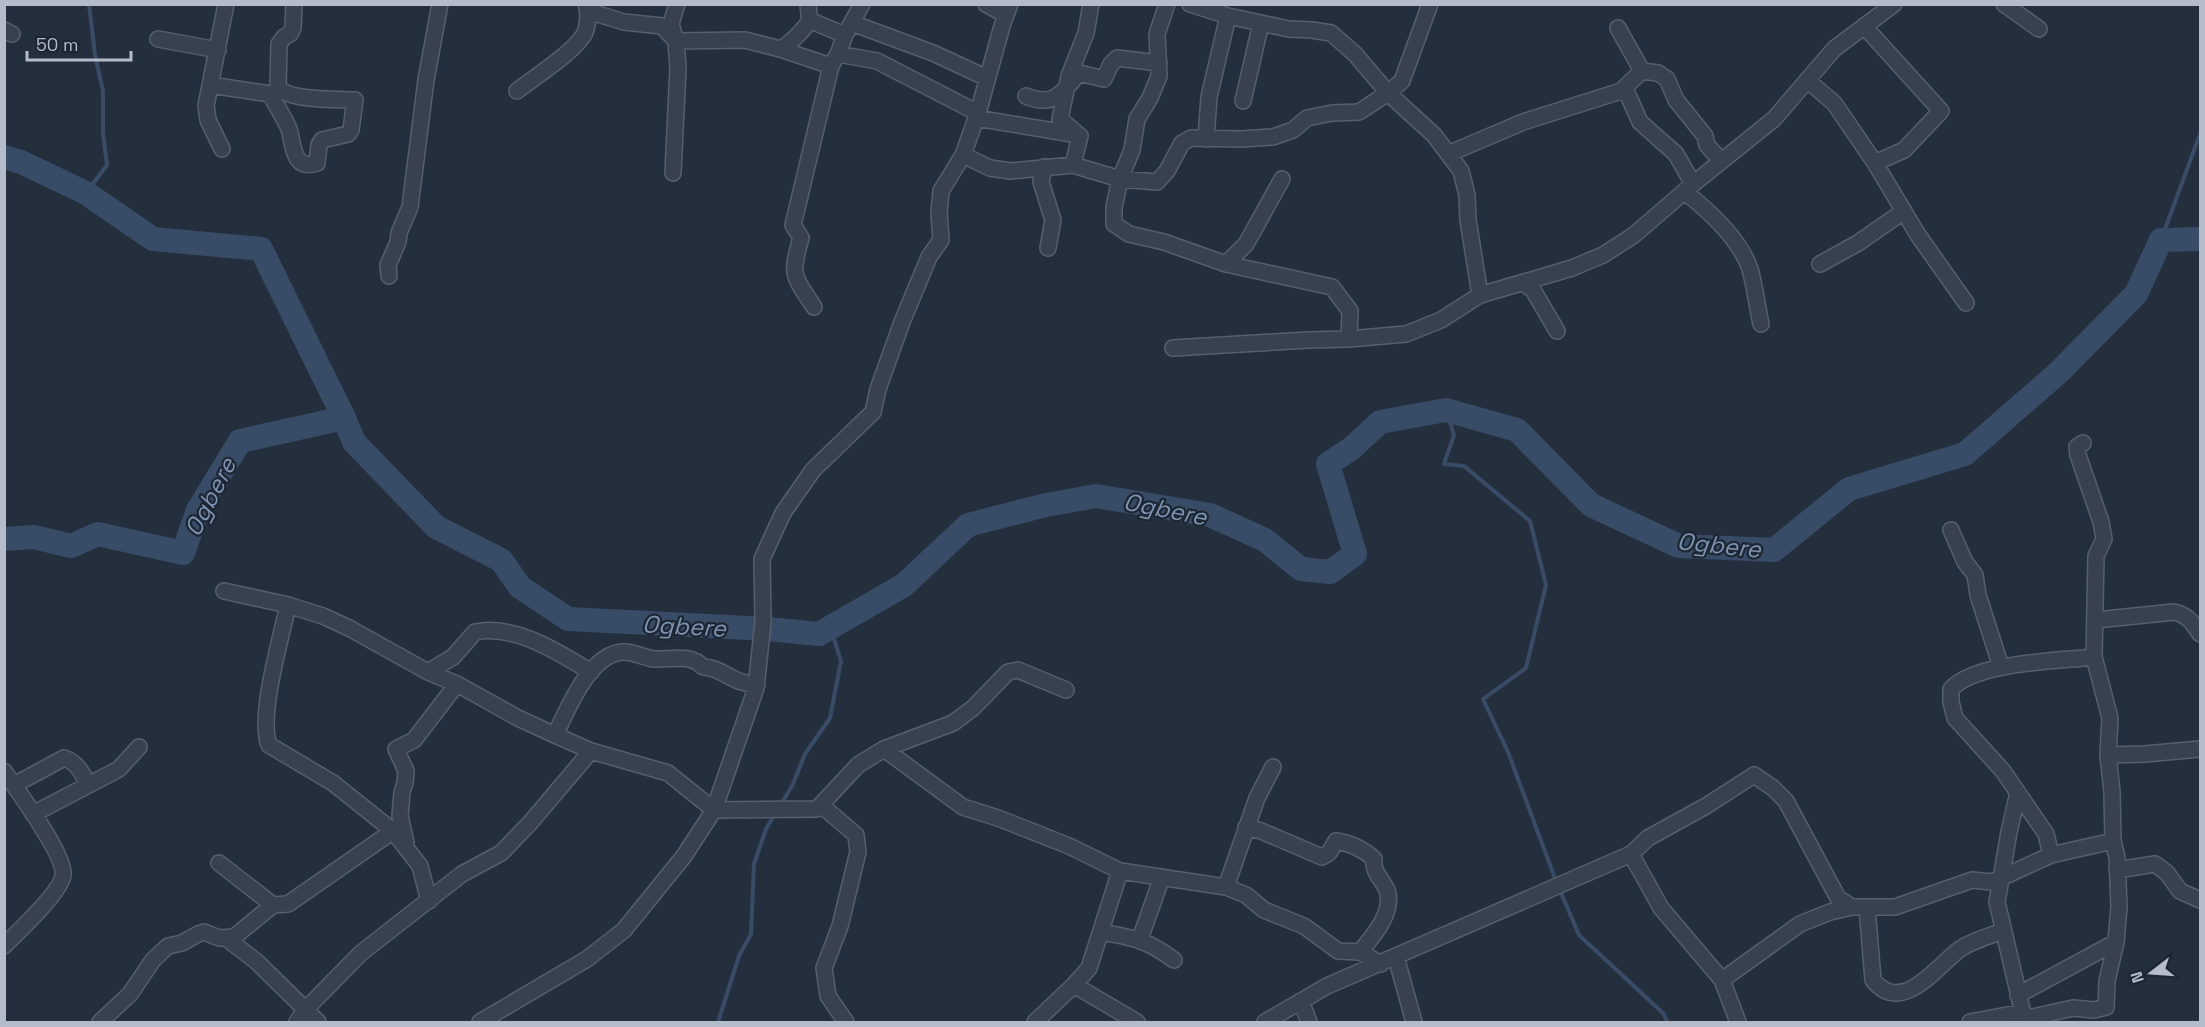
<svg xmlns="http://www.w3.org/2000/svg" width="2205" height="1027" font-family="'Space Grotesk',sans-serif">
	<rect width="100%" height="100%" fill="#242f3e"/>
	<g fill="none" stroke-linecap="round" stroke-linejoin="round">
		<path stroke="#394c67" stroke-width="4" d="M 86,193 L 107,165 L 103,133 L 103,91 L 95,55 L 89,4
			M 2161,240 L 2200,134
			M 1446,410 L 1454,435 L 1444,464 L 1464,466 L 1530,521 L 1546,585 L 1526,668 L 1483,699 L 1508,752 L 1556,881
			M 780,806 L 793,784 L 805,754 L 830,718 L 841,661 L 833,636 L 819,634
			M 1559,888 L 1579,935 L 1664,1014 L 1667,1022
			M 718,1022 L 739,956 L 751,934 L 754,864 L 766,829 L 776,812"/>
		<path stroke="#394c67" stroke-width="24" d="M 4,157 L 21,162 L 86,193 L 153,239 L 261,249 L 344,418
			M 4,539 L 34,537 L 71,546 L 98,534 L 183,553 L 198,510 L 240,441 L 344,418 L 354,442 L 436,527 L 501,560 L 520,587 L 568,619 L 768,629 L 819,634 L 904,585 L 968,525 L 1046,505 L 1096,496 L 1210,515 L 1265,540 L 1301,569 L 1330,572 L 1355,554 L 1328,464 L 1352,448 L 1380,422 L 1446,410 L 1517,430 L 1591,505 L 1679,546 L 1774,550 L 1849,489 L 1965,454 L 2059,372 L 2136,294 L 2161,240 L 2200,239"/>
		<g stroke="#565f6c" stroke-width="18">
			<path id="minor" d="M 986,4 L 1006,15
				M 1167,4 L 1157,34 L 1159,76 L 1150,98 L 1137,119 L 1132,150 L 1120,179 L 1114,207 L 1114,224 L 1129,234 L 1164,242 L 1226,264 L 1332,287 L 1350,311 L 1349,339
				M 1190,4 L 1228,16 L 1289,29 L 1312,30 L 1331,33 L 1355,54 L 1388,93 L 1434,135 L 1461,171 L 1467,195 L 1468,220 L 1480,295 L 1572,268 L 1603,255 L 1634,235 L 1693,184 L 1774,119 L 1834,49 L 1894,4
				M 2004,4 L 2039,29
				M 588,11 L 624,22 L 662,26 L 676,41 L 745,40 L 780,49 L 831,66
				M 809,20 L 845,35
				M 852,23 L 933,53 L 987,78
				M 1864,26 L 1941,111 L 1904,150 L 1875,163
				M 1618,28 L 1642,71 L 1658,73 L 1667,79 L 1676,100 L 1705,136 L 1707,145 L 1721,161
				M 4,30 L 12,34
				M 158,39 L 218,50
				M 780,49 C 787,46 807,28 809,20 C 810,16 808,9 808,4
				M 838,54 L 877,61 L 978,113
				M 1807,80 L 1834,103 L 1875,163 L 1918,235 L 1966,303
				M 210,85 L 270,94 C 276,105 284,117 289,129 C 294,145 292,171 317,163 L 319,145 L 322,140 L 348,134 L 351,130 L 355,100 C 338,99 288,101 278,87 L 279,44 L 284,37 L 290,34 L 293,28 L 294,4
				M 517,91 C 536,76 570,55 583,36 C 588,29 589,13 586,4
				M 1621,91 L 1628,95 L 1640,122 L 1676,154 L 1693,184
				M 1026,96 C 1054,108 1063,92 1079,73 L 1104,79 L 1111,64 L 1117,58 L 1159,63
				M 1243,101 L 1261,23
				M 976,118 L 1078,135
				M 1206,139 L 1209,97 L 1228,16
				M 222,149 L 208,120 L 206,106 L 226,4
				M 1448,154 L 1523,122 L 1621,91 L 1642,71
				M 963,155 L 990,168 L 1010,171 L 1073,165 L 1120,179 L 1157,182 L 1167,171 L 1182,143 L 1191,138 L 1241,139 L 1273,137 L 1293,130 L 1307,118 L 1332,113 L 1359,112 L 1388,93 L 1402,81 L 1430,4
				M 1073,165 L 1080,136 L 1060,119 L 1069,76 L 1086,33 L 1091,4
				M 1044,167 L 1041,182 L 1053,220 L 1048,248
				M 673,173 L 678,68 L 676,41 L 671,24 L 677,4
				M 1685,192 C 1709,211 1740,239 1750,269 C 1755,287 1757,306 1761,324
				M 1226,264 L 1246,244 L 1282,179
				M 1820,264 L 1858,243 L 1904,211
				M 389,276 L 388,265 L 398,242 L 399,233 L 410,207 L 426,80 L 440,4
				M 1523,283 L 1533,290 L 1557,331
				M 814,307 C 793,275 790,276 801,238 L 793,225 L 831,66 L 838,54 L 845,35 L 862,4
				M 1173,348 L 1308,340 L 1349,339 L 1406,334 L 1441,320 L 1480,295
				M 1951,530 L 1965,562 L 1975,575 L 1978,595 L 2001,667
				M 224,591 L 288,605 L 323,616 L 349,628 L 428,672 L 457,684 L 518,718 L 555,735 L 591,751 L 668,773 L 714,810 L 817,809 L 858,765 L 884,749 L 953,723 L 973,708 L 1008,672 L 1018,670 L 1066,690
				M 288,605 C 281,638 258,716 269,745 L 333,783 L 393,831 L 420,866 L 429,901
				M 2096,620 L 2174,612 C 2188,615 2193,623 2200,634
				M 428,672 L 453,657 L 475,632 C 515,624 558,652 591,672
				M 555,735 C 568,709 589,654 623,652 C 633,651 643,658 654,659 C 671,660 690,653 703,667 C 723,667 732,685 757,684
				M 884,749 L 963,807 L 998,818 L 1069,846 L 1120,871 L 1226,887 L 1246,895 L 1264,910 L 1304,926 L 1338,951 L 1360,952 L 1381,964
				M 2108,755 L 2145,754 L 2200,749
				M 4,771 C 17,790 66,856 63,875 C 62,891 17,933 4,946
				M 14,785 L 64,758 C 77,762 82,773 88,784
				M 2018,793 L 2009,832 L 1997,902 L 2025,1022
				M 821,805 L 856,835 L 858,852 L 840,926 L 824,968 L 828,996 L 846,1022
				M 33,814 L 119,769 L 139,747
				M 1246,827 L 1261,831 L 1322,857 L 1329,853 L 1336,841 C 1351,843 1363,849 1374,859 C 1372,874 1385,881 1388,893 C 1392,916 1372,937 1360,952
				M 406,843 L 400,816 L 402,792 L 405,783 L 406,771 L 396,749 L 414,740 L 457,684
				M 1631,854 L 1661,908 L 1722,980 L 1738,1022
				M 2051,855 L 2046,834 L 2003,771 L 1955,718 L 1951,702 L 1951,689 C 1976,662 2058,661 2094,657
				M 219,863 L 273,905 L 288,904 L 393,831
				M 2117,870 L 2155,864 L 2167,873 L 2180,891 L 2200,900
				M 1226,887 L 1257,798 L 1273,767
				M 1867,907 L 1873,980 C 1902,1016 1936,967 1960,949 C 1972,941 1989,936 2003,931
				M 1102,932 C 1134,938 1147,940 1174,960
				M 226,938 L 257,962 L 318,1022
				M 1140,939 L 1162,877
				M 1396,957 L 1414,1022
				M 1722,980 L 1800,924 L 1830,912 L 1852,907 L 1895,907 L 1972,880 L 1992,882 L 2051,855 L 2113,841
				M 1074,985 L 1137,1022
				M 2018,995 L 2116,942
				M 1301,1001 L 1309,1022
				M 2024,1019 L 2073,1008 L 2094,1010 L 2106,1007 L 2107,981 L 2116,942 L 2119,907 L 2117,857 L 2113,841 L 2112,792 L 2108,755 L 2110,718 L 2094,657 L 2096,556 L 2104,539 L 2101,522 L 2078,455 L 2077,447 L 2083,443
				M 100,1022 L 130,994 L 153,960 L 168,946 L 182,943 L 198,934 L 204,932 L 219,938 L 234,937 L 273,905
				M 297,1022 L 305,1010 L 361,953 L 462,874 L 501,853 L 530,823 L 591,751
				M 480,1022 L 587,959 L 624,930 L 684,856 L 714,810 L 756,688 L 763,622 L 762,559 L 783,513 L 813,470 L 873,412 L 878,389 L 902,322 L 929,257 L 941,240 L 939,213 L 941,191 L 963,155 L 978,113 L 1002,26 L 1010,4
				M 1035,1022 L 1074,985 L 1089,968 L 1120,871
				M 1265,1022 L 1327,986 L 1631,854 L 1648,838 L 1706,806 L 1754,775 L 1773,788 L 1786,801 L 1838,898 L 1852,907
				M 1970,1022 L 2023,1012"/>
		</g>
		<use href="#minor" stroke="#38414e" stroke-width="15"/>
	</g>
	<g text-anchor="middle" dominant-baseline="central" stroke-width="4.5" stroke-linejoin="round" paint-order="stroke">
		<g font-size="24" font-style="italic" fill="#7c92b1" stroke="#1d2633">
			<text transform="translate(210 497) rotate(-63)">Ogbere</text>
			<text transform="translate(1165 509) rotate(11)">Ogbere</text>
			<text transform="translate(1719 545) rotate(6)">Ogbere</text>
			<text transform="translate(684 626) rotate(3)">Ogbere</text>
		</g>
	</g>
	<rect width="2205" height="1027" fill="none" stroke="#b4bcc9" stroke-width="12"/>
	<g transform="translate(2151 973) rotate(253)" stroke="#1d2633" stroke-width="4.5" paint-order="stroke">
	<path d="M0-4.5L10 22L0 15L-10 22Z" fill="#b4bcc9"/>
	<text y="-9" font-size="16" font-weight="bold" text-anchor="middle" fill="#b4bcc9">N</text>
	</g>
	<path d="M27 51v9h104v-9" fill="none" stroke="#b4bcc9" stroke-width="3"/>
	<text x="36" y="51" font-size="18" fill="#b4bcc9" stroke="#1d2633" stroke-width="4.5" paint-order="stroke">50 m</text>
</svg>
